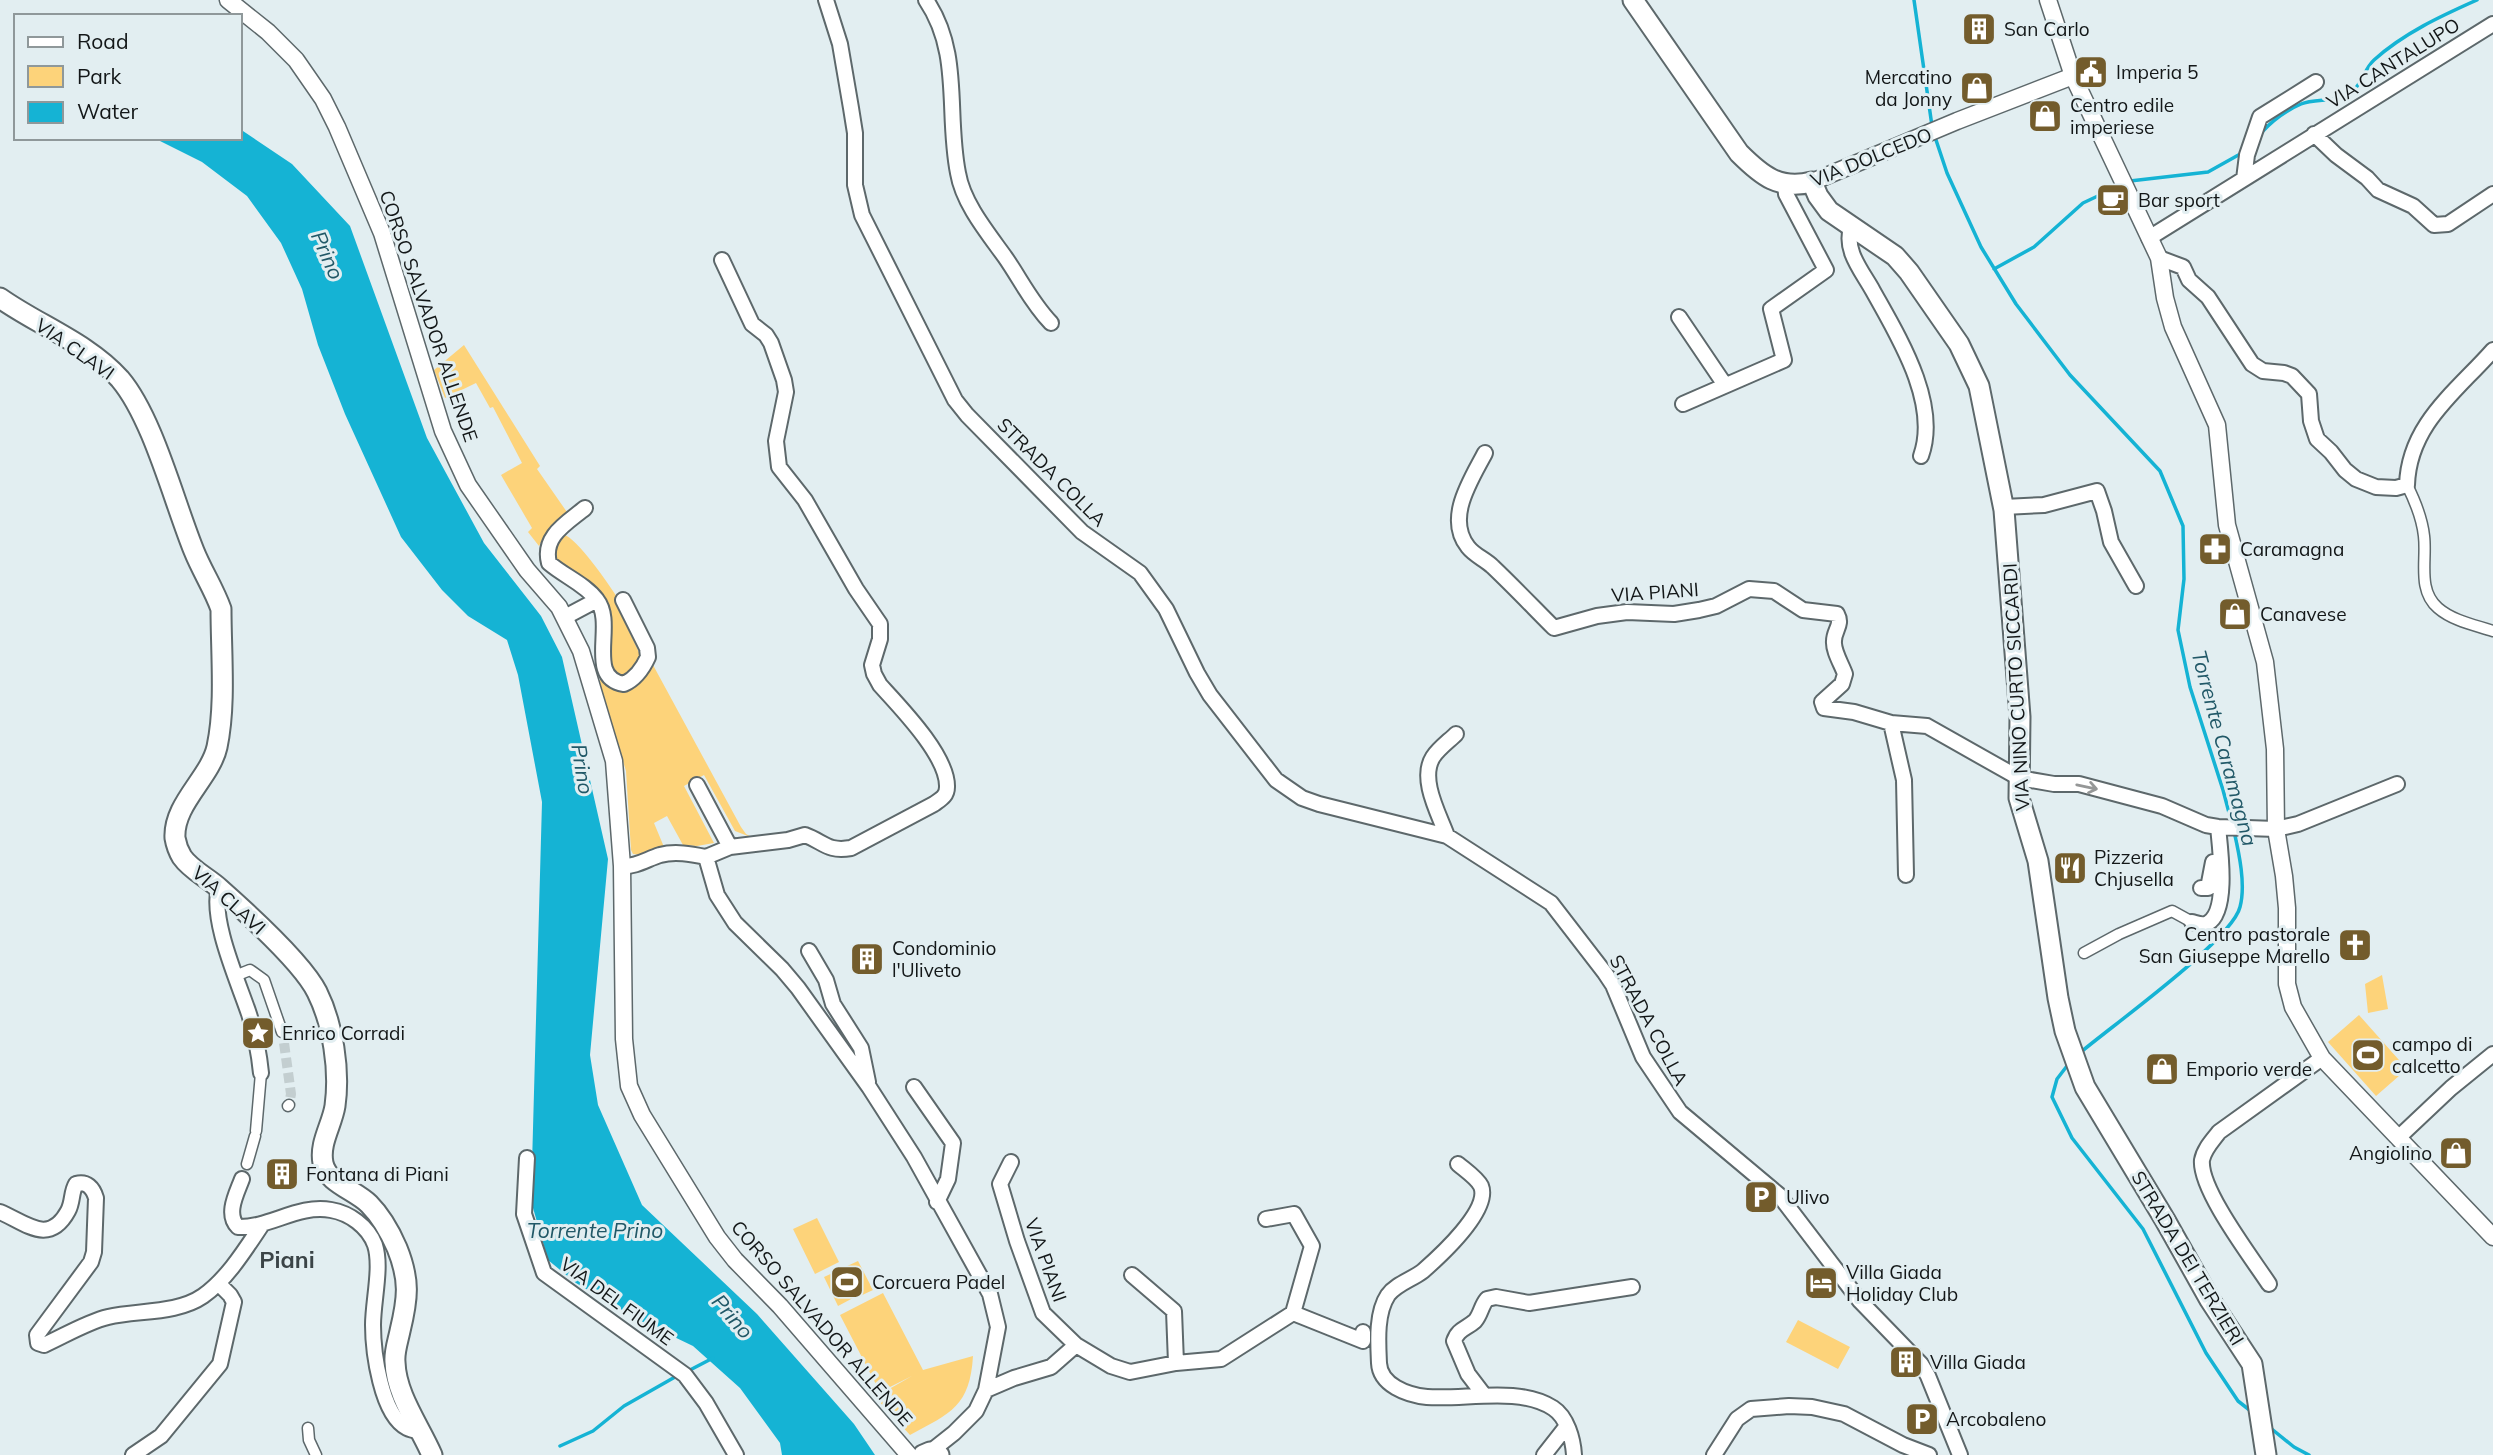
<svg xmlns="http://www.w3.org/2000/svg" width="2493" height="1455" font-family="Mulish,sans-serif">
	<rect width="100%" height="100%" fill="#e2eef1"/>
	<path fill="#fdd37a" d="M 464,345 L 540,466 L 537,469 L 569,515 L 545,534 L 539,546 L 528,532 L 532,528 L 501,475 L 522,463 L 493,407 L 490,408 L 476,383 L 445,398 L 434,370 Z
		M 563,534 C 578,539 608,583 617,597 L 614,599 L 642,659 L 628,676 L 621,679 L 610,672 L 609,620 L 555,562 L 551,549 Z
		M 653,665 L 741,827 L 746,834 L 753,838 L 735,831 L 704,775 L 684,786 L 714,843 L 697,846 L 683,845 L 667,816 L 654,823 L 664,847 L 641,855 L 633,854 L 631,850 L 626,771 L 598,681 L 602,679 L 615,689 L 632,688 Z
		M 2382,975 L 2388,1009 L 2368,1013 L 2365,984 Z
		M 2359,1015 L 2407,1069 L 2376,1096 L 2328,1042 Z
		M 817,1218 L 839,1262 L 815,1274 L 793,1229 Z
		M 858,1261 L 873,1290 L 858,1297 L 843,1268 Z
		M 839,1270 L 853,1298 L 838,1306 L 824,1277 Z
		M 883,1293 L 923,1370 L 973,1356 C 970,1406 951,1413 910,1435 L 875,1397 L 912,1376 L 880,1392 L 840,1315 Z
		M 1798,1320 L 1850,1347 L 1838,1369 L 1786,1342 Z"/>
	<path fill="#15b3d4" d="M 240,129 L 292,164 L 350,226 L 427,438 L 484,543 L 541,616 L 562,657 L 608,859 L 590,1055 L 598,1105 L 642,1205 L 757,1314 L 854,1424 L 875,1455 L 782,1455 L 780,1443 L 740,1388 L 693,1346 L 641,1321 L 576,1283 L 548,1260 L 531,1201 L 542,802 L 518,675 L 507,640 L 468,616 L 442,590 L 401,537 L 345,414 L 318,345 L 302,289 L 281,243 L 247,196 L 202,162 L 154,138 L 240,138 Z"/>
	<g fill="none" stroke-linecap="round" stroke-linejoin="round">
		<path stroke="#15b3d4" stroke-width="3.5" d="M 1914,0 L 1932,126
			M 2262,132 C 2272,121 2287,110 2301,104 C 2316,98 2341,103 2353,91 C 2362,83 2365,68 2374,60 C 2404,33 2441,16 2477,0
			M 1935,137 L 1947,173 L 1981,247 L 2016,304 L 2070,375 L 2160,471 L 2183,526 L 2184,579 L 2178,630 L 2190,687 L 2223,790 L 2232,824
			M 2130,181 L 2208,172 L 2242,153
			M 1994,269 L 2034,247 L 2083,203 L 2119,186
			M 2081,1052 C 2113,1025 2232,940 2240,907 C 2246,885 2239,853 2234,831
			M 2070,1062 L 2057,1079 L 2052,1097 L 2072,1138 L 2143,1229 L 2206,1353 L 2238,1401 L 2252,1412
			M 690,1370 L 713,1358
			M 2268,1426 L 2294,1447 L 2309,1455
			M 560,1446 L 593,1431 L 624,1406 L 675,1377"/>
		<path stroke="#c3ced0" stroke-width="10" stroke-dasharray="10 5" stroke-linecap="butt" d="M 284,1043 L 291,1094 L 289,1105"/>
		<g stroke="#5d686b" stroke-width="13">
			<path id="pedestrian" d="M 2407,485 C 2415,501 2422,517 2424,536 C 2427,560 2417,590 2438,608 C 2453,621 2475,625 2493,631
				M 2084,953 L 2119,934 L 2172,911 L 2192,922
				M 235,976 L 250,970 L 264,980 L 282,1032
				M 288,1106 L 289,1105
				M 256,1131 L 261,1073
				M 247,1164 L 255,1136
				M 308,1428 L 309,1440 L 316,1455"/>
		</g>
		<g stroke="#5d686b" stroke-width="18">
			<path id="minor" d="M 826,0 L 840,44 L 851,108 L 855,133 L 855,185 L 862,215 L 955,400 L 967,415 L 1082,532 L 1140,573 L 1166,609 L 1197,673 L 1210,695 L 1276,780 L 1302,798 L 1319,804 L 1447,836 L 1551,903 L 1605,973 L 1613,985 L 1643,1057 L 1680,1112 L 1779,1195 L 1860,1301 L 1921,1364 L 1928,1376 L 1960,1455
				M 926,0 C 962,53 946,113 958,173 C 963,203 987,232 1005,257 C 1021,280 1031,302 1051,323
				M 2314,134 L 2336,155 L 2367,178 L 2378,190 L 2413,206 L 2434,225 L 2448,224 L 2493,194
				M 2244,179 L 2247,155 L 2260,117 L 2316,82
				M 1851,228 C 1844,251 1862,271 1873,291 C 1898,336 1940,403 1921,456
				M 2149,238 L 2493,24
				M 2159,258 L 2183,267 L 2189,280 L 2208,297 L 2252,364 L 2263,371 L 2284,373 L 2292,376 L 2309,394 L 2311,421 L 2317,439 L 2331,452 L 2345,470 L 2356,479 L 2376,487 L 2396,488 L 2407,485 C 2409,424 2457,391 2493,350
				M 1679,317 L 1725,385
				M 1683,404 L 1784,360 L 1771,309 L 1826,270 L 1786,194 L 1785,184
				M 1485,453 C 1471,480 1445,518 1468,547 C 1475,556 1485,559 1493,567 C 1514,587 1534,608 1554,628 L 1597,616 L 1627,612 L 1674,614 L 1699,610 L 1716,606 L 1749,589 L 1774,591 L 1803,610 L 1837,614 C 1843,625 1834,630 1834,641 C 1833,651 1842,665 1845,674 L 1842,684 L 1822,702 L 1824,708 L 1854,712 L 1891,723 L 1927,726 L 2019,778 L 2054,784 L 2079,784 L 2162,806 L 2206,825 L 2218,827 L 2276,829 L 2298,824 L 2397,784
				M 2004,507 L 2044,505 L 2097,491 L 2104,511 L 2111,542 L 2136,586
				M 585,508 C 567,523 542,536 549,563 C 564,576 585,584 597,600 C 616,624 585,678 624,684 C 635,679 643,668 648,657 L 647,648 L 623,600
				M 565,617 L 597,600
				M 1891,723 L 1904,780 L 1906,875
				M 697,785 L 730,847
				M 1447,836 C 1439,814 1419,779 1433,757 C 1439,748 1449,741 1456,734
				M 706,857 L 730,847 L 788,840 L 805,835 C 824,842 827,852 851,848 L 934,804 C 941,799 947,796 947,787 C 948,756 900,707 880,685 L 874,674 L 872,665 L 880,639 L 880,624 L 856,589 L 805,500 L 779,467 L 776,441 L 786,392 L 784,380 L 771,343 L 766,335 L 752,324 L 722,260
				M 622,866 C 636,867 647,859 660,855 C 675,851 691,854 706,857 L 717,895 L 735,923 L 782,969 L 798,988 L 869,1087 L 914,1157 L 990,1294 L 998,1327 L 986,1390 L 976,1411 L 954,1433 L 930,1452
				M 219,887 C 210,920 238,981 249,1014 C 255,1033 259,1053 261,1073
				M 2201,888 L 2208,888 L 2213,862
				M 2192,922 C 2196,923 2203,926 2208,923 C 2229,911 2220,848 2218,827
				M 809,951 L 826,980 L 833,1004 L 861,1048 L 868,1082
				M 914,1087 L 953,1143 L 948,1179 L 937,1202
				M 2398,1138 L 2451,1088 L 2493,1054
				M 527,1158 L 524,1214 L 544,1273 L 685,1375 L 706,1403 L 736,1455
				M 1011,1162 L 1000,1184 L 1017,1241 L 1043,1313 L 1076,1345 L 1111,1366 L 1130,1372 L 1176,1363 L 1221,1359 L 1293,1313 L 1363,1341 L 1363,1332
				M 1458,1164 C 1465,1170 1477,1178 1481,1186 C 1491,1210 1440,1256 1423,1271 C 1413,1279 1396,1284 1388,1295 C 1376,1313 1378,1342 1379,1363 C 1380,1385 1407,1395 1427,1397 C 1465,1400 1519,1386 1553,1408 C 1567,1417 1573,1439 1574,1455
				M 242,1179 C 237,1193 225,1214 238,1227 C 270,1228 298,1204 331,1210 C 349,1213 368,1226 375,1245 C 382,1267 373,1301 373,1325 C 373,1351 381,1415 407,1428 C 411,1430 417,1431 422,1432
				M 0,1212 C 26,1223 49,1246 68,1211 C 73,1202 71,1192 76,1184 C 87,1181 93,1188 96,1198 L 94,1252 L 91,1262 L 37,1335 L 38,1343 L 44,1345 C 64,1336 87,1322 108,1317 C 138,1310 177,1314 203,1296 C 227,1279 245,1250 261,1226
				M 1266,1219 L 1294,1214 L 1312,1246 L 1293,1313
				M 1132,1275 L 1174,1311 L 1176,1363
				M 2269,1284 C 2252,1258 2199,1189 2202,1160 C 2204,1149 2213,1140 2219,1132 L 2322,1058
				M 986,1390 L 1014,1378 L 1051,1367 L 1076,1345
				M 1484,1395 L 1468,1374 L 1454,1341 C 1458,1329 1466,1329 1475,1321 C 1481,1314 1481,1306 1487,1299 L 1496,1297 L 1529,1303 L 1632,1287
				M 133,1455 L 161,1436 L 220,1364 L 234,1302 L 230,1295 L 218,1283
				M 1544,1455 L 1566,1427
				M 1714,1455 L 1737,1419 L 1751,1409 L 1789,1406 L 1812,1407 L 1844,1414 L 1903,1445 L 1929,1455"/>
		</g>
		<g stroke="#5d686b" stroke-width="19">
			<path id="tertiary" d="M 228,0 L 268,32 L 296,60 L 323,99 L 337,127 L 382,233 L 443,431 L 468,485 L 527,570 L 559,607 L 581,651 L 614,761 L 622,866 L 624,1039 L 629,1086 L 642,1115 L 717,1237 L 735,1260 L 780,1306 L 909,1455
				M 2048,0 L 2073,76 L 2159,258 L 2165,298 L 2173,327 L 2217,425 L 2227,525 L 2265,662 L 2275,749 L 2276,829 L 2284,876 L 2287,908 L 2287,984 L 2293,1007 L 2322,1058 L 2493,1237
				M 1812,182 L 1957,121 L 2073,76"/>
		</g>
		<g stroke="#5d686b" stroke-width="23">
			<path id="secondary" d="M 1633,0 L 1739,153 C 1762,176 1779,190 1812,182 L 1818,196 L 1829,211 L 1895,256 L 1909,272 L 1959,344 L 1979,386 L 2004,510 L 2020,717 L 2019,798 L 2038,861 L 2058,998 L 2065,1031 L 2085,1087 L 2165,1220 L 2210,1300 L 2252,1364 L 2266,1455
				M 0,298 C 38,325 88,343 120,379 C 153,418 174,502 194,551 C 202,571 214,589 221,609 C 221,653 226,705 217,747 C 210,778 173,804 175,838 C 176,844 179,852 182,857 C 191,870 208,878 219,888 C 245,911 302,962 317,992 C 333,1024 340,1070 335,1106 C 332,1125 319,1143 323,1163 C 327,1183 355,1190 369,1204 C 381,1216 390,1232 397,1248 C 410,1280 408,1298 400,1331 C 398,1341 394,1352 395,1362 C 396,1395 419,1425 432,1455
				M 923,1455 L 930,1452 L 939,1455"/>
		</g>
		<use href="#pedestrian" stroke="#fff" stroke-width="10"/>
		<use href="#minor" stroke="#fff" stroke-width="14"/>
		<use href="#tertiary" stroke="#fff" stroke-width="16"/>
		<use href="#secondary" stroke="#fff" stroke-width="19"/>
	</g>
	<defs><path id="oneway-shaft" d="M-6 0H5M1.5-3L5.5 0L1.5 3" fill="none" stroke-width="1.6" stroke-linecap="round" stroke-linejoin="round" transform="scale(1.75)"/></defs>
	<use stroke="#959797" href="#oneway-shaft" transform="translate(2087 787) rotate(12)"/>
	<defs>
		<g id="building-square" transform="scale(1.75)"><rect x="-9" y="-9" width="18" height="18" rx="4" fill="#735c2c" stroke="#e2eef1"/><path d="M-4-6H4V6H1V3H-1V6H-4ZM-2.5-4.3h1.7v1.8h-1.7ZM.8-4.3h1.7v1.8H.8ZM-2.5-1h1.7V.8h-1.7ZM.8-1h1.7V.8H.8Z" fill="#fff"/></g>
		<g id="civic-square" transform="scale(1.75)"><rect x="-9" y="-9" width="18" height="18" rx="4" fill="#735c2c" stroke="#e2eef1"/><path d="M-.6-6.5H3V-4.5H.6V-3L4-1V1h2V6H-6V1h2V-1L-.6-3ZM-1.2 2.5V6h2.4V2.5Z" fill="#fff"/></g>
		<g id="shop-square" transform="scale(1.75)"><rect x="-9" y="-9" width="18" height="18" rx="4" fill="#735c2c" stroke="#e2eef1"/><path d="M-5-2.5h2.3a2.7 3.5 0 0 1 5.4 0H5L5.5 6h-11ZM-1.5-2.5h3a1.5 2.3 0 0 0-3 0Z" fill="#fff"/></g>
		<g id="cafe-square" transform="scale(1.75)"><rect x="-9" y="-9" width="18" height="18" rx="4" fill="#735c2c" stroke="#e2eef1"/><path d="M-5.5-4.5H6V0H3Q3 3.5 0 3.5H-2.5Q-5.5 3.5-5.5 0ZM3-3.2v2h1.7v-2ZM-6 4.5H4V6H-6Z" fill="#fff"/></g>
		<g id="pharmacy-square" transform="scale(1.75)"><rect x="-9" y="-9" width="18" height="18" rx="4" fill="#735c2c" stroke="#e2eef1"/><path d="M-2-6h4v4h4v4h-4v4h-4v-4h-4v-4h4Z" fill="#fff"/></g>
		<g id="restaurant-square" transform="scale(1.75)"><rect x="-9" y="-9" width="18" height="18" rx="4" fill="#735c2c" stroke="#e2eef1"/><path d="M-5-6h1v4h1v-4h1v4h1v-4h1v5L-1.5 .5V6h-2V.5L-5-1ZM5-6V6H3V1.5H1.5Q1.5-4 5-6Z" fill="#fff"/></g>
		<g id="church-square" transform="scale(1.75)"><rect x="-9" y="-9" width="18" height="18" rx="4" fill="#735c2c" stroke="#e2eef1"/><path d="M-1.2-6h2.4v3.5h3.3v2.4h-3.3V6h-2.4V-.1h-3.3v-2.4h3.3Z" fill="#fff"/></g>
		<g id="sight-square" transform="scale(1.75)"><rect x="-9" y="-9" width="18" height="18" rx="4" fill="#735c2c" stroke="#e2eef1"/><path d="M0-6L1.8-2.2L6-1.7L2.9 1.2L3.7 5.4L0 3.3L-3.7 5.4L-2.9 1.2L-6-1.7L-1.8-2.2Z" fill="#fff"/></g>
		<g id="stadium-square" transform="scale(1.75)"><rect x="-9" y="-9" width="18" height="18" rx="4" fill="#735c2c" stroke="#e2eef1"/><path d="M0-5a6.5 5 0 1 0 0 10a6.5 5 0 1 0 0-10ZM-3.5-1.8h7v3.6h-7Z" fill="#fff"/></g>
		<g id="parking-square" transform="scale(1.75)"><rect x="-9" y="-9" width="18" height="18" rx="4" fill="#735c2c" stroke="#e2eef1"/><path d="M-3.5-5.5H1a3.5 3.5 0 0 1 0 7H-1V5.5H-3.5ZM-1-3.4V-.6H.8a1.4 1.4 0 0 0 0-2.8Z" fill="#fff"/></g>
		<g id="hotel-square" transform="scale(1.75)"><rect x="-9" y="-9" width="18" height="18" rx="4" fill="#735c2c" stroke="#e2eef1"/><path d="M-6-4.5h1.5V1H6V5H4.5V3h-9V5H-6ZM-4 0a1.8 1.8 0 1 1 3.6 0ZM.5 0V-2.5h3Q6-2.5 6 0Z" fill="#fff"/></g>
	</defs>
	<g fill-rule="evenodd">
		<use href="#building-square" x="1979" y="29"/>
		<use href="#civic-square" x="2091" y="72"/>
		<use href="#shop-square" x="1977" y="88"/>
		<use href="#shop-square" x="2045" y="116"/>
		<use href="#cafe-square" x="2113" y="200"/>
		<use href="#pharmacy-square" x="2215" y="549"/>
		<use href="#shop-square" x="2235" y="614"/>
		<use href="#restaurant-square" x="2070" y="868"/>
		<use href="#church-square" x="2355" y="945"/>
		<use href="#building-square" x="867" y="959"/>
		<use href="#sight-square" x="258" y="1033"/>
		<use href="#stadium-square" x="2368" y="1055"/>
		<use href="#shop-square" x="2162" y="1069"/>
		<use href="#shop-square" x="2456" y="1153"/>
		<use href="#building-square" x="282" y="1174"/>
		<use href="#parking-square" x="1761" y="1197"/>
		<use href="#stadium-square" x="847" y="1282"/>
		<use href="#hotel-square" x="1821" y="1283"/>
		<use href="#building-square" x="1906" y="1362"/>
		<use href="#parking-square" x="1922" y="1419"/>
	</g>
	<g text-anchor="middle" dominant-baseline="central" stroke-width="6" stroke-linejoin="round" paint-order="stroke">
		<g font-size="19" fill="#131718" stroke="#e2eef1" text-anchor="start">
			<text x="2004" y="29">San Carlo</text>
			<text x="2116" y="72">Imperia 5</text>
			<text x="1952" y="77" text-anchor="end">Mercatino<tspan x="1952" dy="22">da Jonny</tspan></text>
			<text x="2070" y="105">Centro edile<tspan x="2070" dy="22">imperiese</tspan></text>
			<text x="2138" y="200">Bar sport</text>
			<text x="2240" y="549">Caramagna</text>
			<text x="2260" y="614">Canavese</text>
			<text x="2094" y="857">Pizzeria<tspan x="2094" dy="22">Chjusella</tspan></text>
			<text x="2330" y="934" text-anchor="end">Centro pastorale<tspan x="2330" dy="22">San Giuseppe Marello</tspan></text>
			<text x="892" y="948">Condominio<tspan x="892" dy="22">l'Uliveto</tspan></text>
			<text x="282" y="1033">Enrico Corradi</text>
			<text x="2392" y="1044">campo di<tspan x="2392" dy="22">calcetto</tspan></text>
			<text x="2186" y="1069">Emporio verde</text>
			<text x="2432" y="1153" text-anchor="end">Angiolino</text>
			<text x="306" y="1174">Fontana di Piani</text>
			<text x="1786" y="1197">Ulivo</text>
			<text x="1846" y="1272">Villa Giada<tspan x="1846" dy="22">Holiday Club</tspan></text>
			<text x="872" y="1282">Corcuera Padel</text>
			<text x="1930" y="1362">Villa Giada</text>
			<text x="1946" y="1419">Arcobaleno</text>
		</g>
		<g font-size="19" fill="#131718" stroke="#e2eef1">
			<text transform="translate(2393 63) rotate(-32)">VIA CANTALUPO</text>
			<text transform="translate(1871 157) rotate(-22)">VIA DOLCEDO</text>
			<text transform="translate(429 316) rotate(71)">CORSO SALVADOR ALLENDE</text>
			<text transform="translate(75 349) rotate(35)">VIA CLAVI</text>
			<text transform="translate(1052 472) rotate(45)">STRADA COLLA</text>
			<text transform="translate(1655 592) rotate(-4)">VIA PIANI</text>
			<text transform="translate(2016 687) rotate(-93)">VIA NINO CURTO SICCARDI</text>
			<text transform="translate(229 900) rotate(42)">VIA CLAVI</text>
			<text transform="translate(1649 1020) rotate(62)">STRADA COLLA</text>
			<text transform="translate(2188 1258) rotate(59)">STRADA DEI TERZIERI</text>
			<text transform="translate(1046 1260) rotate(70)">VIA PIANI</text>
			<text transform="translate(617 1301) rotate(36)">VIA DEL FIUME</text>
			<text transform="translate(822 1323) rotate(49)">CORSO SALVADOR ALLENDE</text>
		</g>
		<g font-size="21" font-style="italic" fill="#215867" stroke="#e2eef1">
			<text transform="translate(328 255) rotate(66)">Prino</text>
			<text transform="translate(2225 748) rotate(75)">Torrente Caramagna</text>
			<text transform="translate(583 769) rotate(81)">Prino</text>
			<text x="595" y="1230">Torrente Prino</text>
			<text transform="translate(733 1316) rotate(49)">Prino</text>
		</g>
		<g font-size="23" font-weight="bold" fill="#3b4447" stroke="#e2eef1">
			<text x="287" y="1259">Piani</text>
		</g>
	</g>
	<rect x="14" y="14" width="228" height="126" fill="#e2eef1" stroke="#8f989a" stroke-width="2"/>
	<rect x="28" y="37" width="35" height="10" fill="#ffffff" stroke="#8f989a" stroke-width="2"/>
	<text x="77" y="49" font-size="21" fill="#131718">Road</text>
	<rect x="28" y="66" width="35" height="21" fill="#fdd37a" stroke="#8f989a" stroke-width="2"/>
	<text x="77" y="84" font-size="21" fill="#131718">Park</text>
	<rect x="28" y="102" width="35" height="21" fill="#15b3d4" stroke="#8f989a" stroke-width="2"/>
	<text x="77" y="119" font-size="21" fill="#131718">Water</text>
</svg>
